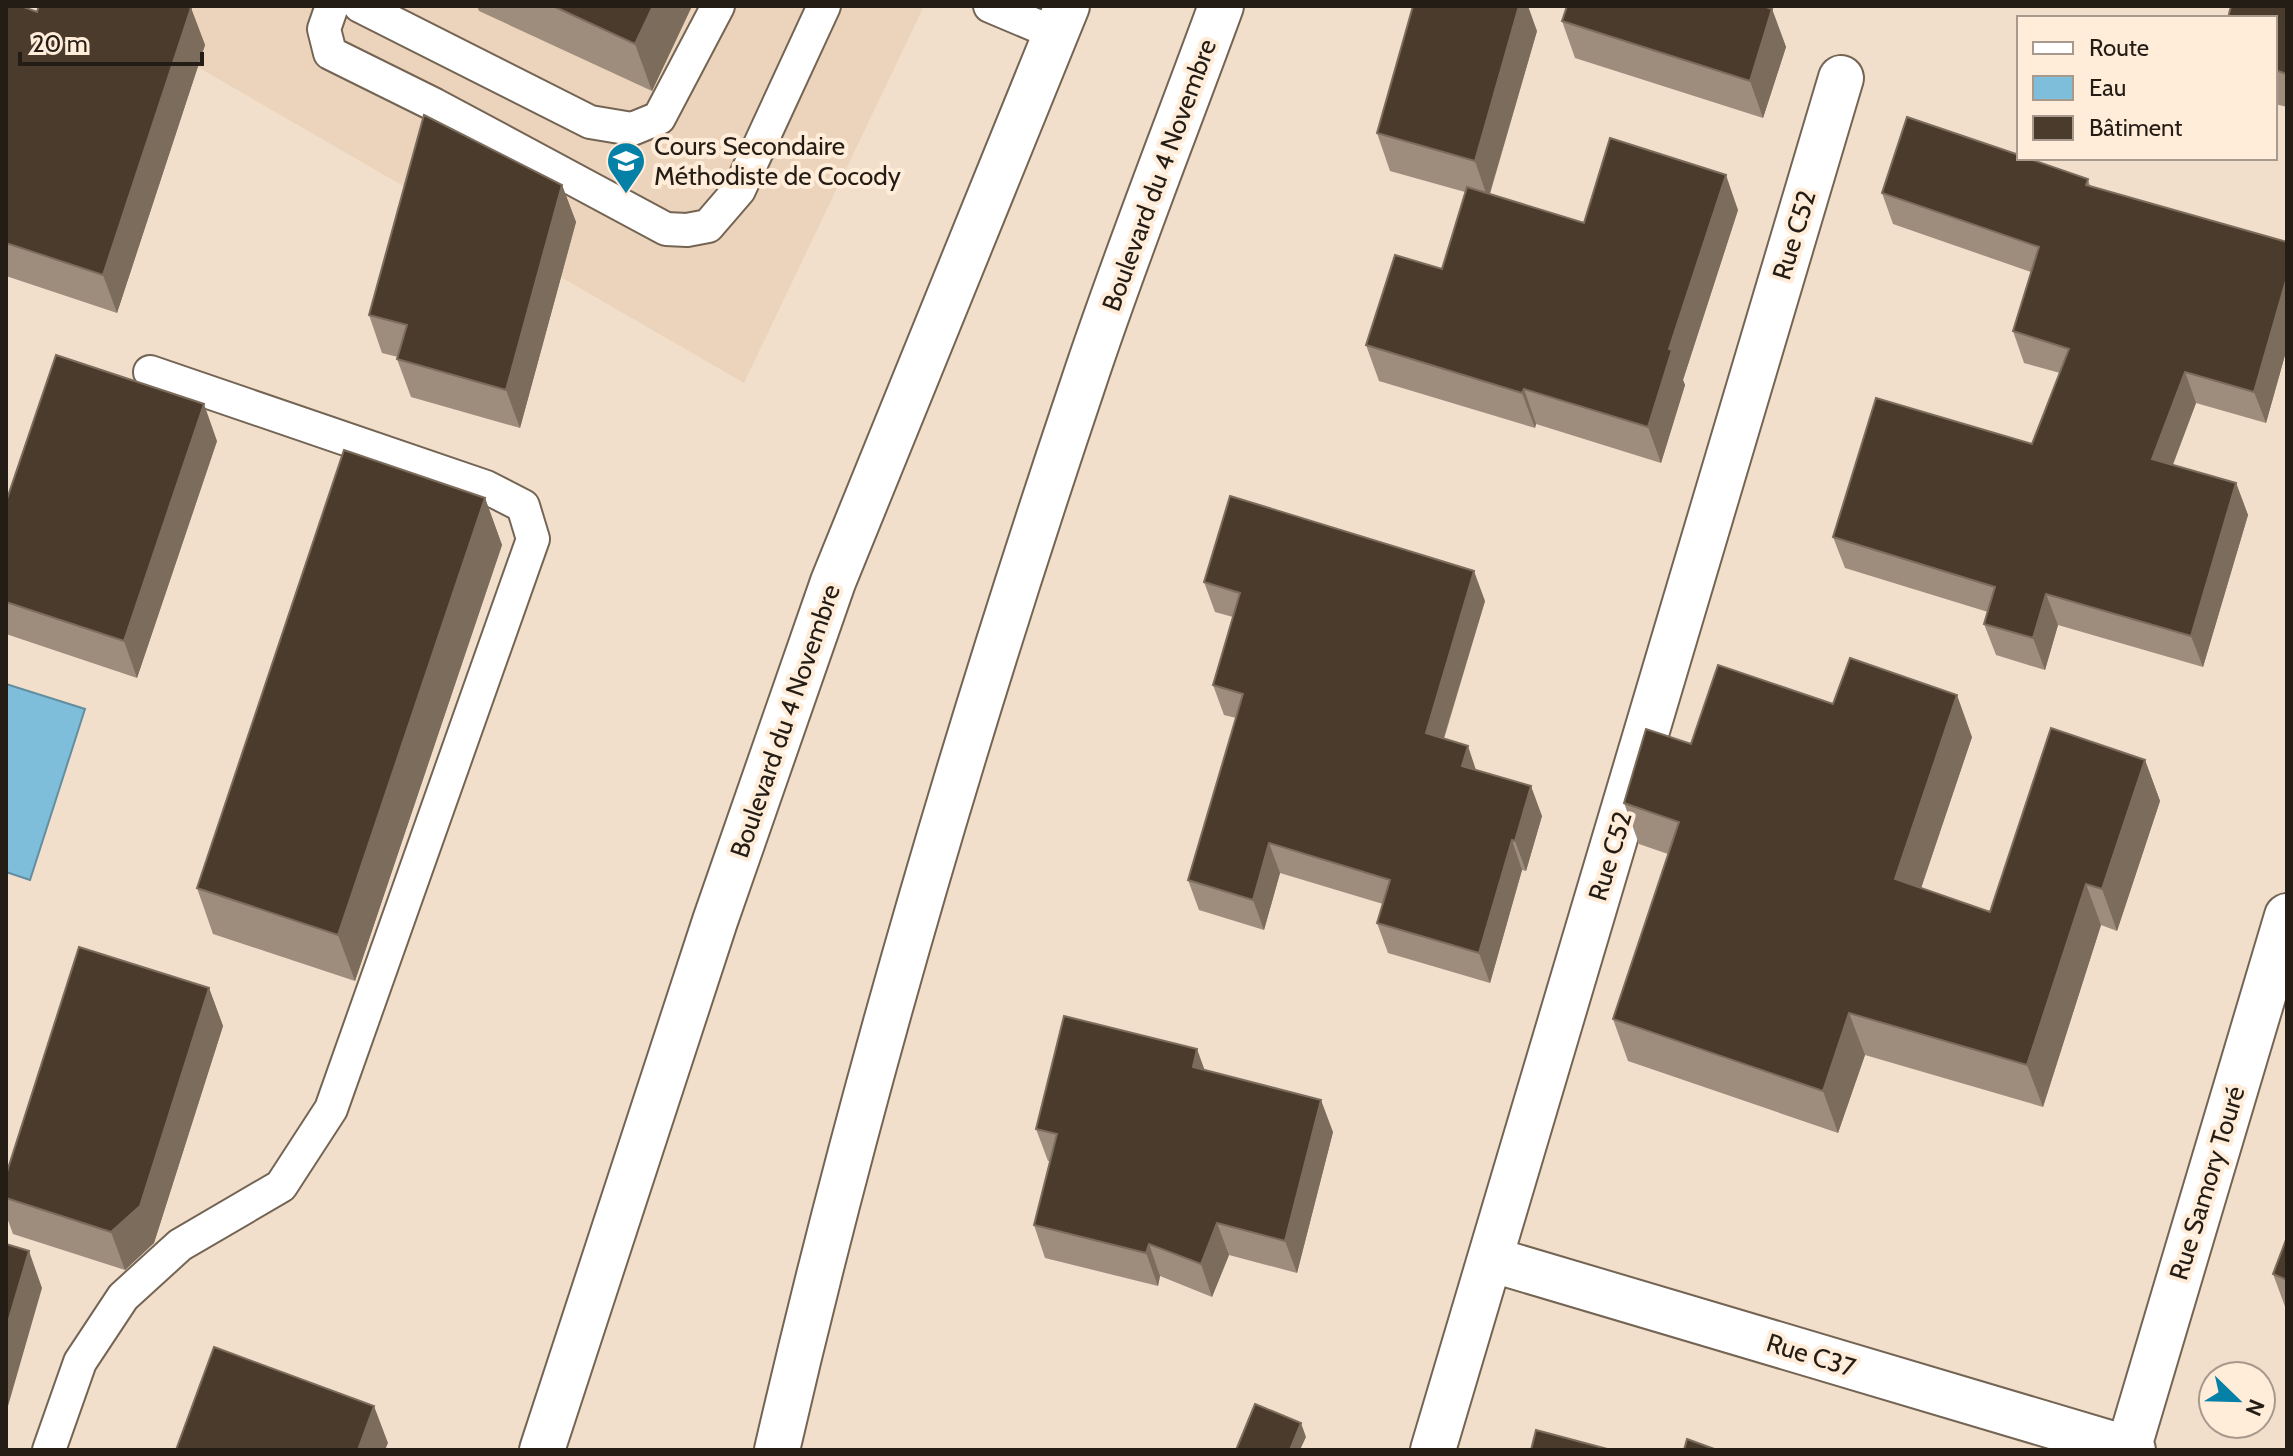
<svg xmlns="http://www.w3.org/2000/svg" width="2293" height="1456" font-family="Cabin,sans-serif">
	<rect width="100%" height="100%" fill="#f1dfcc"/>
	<path fill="#ecd4bc" d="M 92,6 L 924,6 L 744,383 Z"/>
	<path fill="#7ebeda" stroke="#638e9f" stroke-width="2" d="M 6,684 L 85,709 L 30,880 L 6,872 Z"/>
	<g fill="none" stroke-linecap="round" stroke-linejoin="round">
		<g stroke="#746454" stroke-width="36">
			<path id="lane" d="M 332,6 L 324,29 L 330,53 L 435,105 L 666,229 L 687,230 L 708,226 L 739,190 L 824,6
				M 360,6 L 590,122 L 632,129 L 659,118 L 718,6
				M 990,6 L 1054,33
				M 49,1450 L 80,1362 L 123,1297 L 180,1245 L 281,1186 L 331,1109 L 533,539 L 523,506 L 486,487 L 150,372"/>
		</g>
		<g stroke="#746454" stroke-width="48">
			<path id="street" d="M 1490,1259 L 2133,1450
				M 1433,1450 L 1841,78
				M 2128,1450 L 2287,916"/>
		</g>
		<g stroke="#746454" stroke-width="48">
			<path id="primary" d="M 542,1450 L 715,921 L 833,582 L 1067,6
				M 777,1450 C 860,1090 965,734 1083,384 C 1125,257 1175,132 1221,6"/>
		</g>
		<use href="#lane" stroke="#fff" stroke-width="32"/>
		<use href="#street" stroke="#fff" stroke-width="44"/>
		<use href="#primary" stroke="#fff" stroke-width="44"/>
	</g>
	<path fill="#9e8d7c" d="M 477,6 L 692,6 L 652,91 L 479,11 Z
		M 2287,6 L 2287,107 L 2275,104 L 2275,18 Z
		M 191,8 L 205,45 L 117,313 L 6,276 L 6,12 Z
		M 1772,9 L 1786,47 L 1763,118 L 1575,58 L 1562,21 Z
		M 1537,31 L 1490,194 L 1584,223 L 1738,210 L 1683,380 L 1685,385 L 1661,463 L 1536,424 L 1535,428 L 1379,381 L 1366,345 L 1442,269 L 1465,192 L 1390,171 L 1377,133 Z
		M 2088,179 L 2090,186 L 2287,242 L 2287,348 L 2266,423 L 2196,403 L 2173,465 L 2236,483 L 2248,515 L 2203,667 L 2058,625 L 2045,670 L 1996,655 L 1984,624 L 1988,612 L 1845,568 L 1833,537 L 2032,444 L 2060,373 L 2024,363 L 2013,331 L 2031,272 L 1893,224 L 1882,193 Z
		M 562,185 L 576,222 L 520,428 L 411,397 L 397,359 L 398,357 L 382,353 L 369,315 Z
		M 217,441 L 137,678 L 6,634 L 6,502 Z
		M 485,498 L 502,545 L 355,981 L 213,934 L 197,888 Z
		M 1204,582 L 1485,601 L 1444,739 L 1476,770 L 1542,816 L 1526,871 L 1522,870 L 1490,983 L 1388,953 L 1377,923 L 1383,904 L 1280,873 L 1264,930 L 1199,910 L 1188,880 L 1236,718 L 1224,715 L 1213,685 L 1233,617 L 1215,612 Z
		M 1833,704 L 1972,737 L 1921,888 L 1990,912 L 2145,760 L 2160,801 L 2117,931 L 2101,925 L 2043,1107 L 1865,1055 L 1838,1133 L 1628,1061 L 1613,1019 L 1668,854 L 1639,844 L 1624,803 L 1691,744 Z
		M 209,988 L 223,1026 L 154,1243 L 125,1270 L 13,1234 L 6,1215 L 6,1175 Z
		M 1205,1070 L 1333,1132 L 1297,1273 L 1229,1255 L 1212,1297 L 1160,1276 L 1158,1286 L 1045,1258 L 1034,1225 L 1050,1161 L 1048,1161 L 1036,1129 Z
		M 2287,1237 L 2287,1312 L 2273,1274 Z"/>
	<path fill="#7c6c5c" d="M 653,6 L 692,6 L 652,91 L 635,44 Z
		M 1519,6 L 1528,6 L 1537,31 L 1488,199 L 1475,161 Z
		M 191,8 L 205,45 L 117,313 L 103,275 Z
		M 1772,9 L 1786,47 L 1763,118 L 1750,81 Z
		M 1726,175 L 1738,210 L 1683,380 L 1685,385 L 1661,463 L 1648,427 L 1669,349 Z
		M 562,185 L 576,222 L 520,428 L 506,390 Z
		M 2287,277 L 2287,348 L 2266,423 L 2254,392 Z
		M 2185,372 L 2196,403 L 2163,490 L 2152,459 Z
		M 1524,389 L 1536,424 L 1535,428 L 1522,393 Z
		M 204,404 L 217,441 L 137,678 L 124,641 Z
		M 2236,483 L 2248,515 L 2203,667 L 2191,636 Z
		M 485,498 L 502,545 L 355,981 L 338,935 Z
		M 1474,571 L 1485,601 L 1436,763 L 1426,733 Z
		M 2046,594 L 2058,625 L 2045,670 L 2033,638 Z
		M 1957,695 L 1972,737 L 1910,921 L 1895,879 Z
		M 1468,746 L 1478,776 L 1462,766 Z
		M 2145,760 L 2160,801 L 2117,931 L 2102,889 Z
		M 1531,786 L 1542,816 L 1526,871 L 1515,841 Z
		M 1512,840 L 1522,870 L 1490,983 L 1479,953 Z
		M 1269,843 L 1280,873 L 1264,930 L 1253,900 Z
		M 2086,884 L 2101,925 L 2043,1107 L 2027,1065 Z
		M 209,988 L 223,1026 L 154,1243 L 125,1270 L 111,1232 Z
		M 1849,1013 L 1865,1055 L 1838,1133 L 1823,1091 Z
		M 1197,1049 L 1209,1082 L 1193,1067 Z
		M 1321,1100 L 1333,1132 L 1297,1273 L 1285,1241 Z
		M 1217,1223 L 1229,1255 L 1212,1297 L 1201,1264 Z
		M 1149,1244 L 1160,1276 L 1158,1286 L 1146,1253 Z
		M 29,1251 L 42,1288 L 6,1413 L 6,1329 Z
		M 374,1406 L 388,1443 L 385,1450 L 358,1450 Z
		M 1301,1423 L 1306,1437 L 1300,1450 L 1290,1450 Z"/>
	<path fill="#4a3b2c" stroke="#7c6c5c" stroke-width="2" d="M 8,6 L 21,6 L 37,12 L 39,6 L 186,6 L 191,8 L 103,275 L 6,243 L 6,12 Z
		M 553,6 L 653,6 L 635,44 Z
		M 1413,6 L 1519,6 L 1475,161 L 1377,133 Z
		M 1567,6 L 1763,6 L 1772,9 L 1750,81 L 1562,21 Z
		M 2231,6 L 2287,6 L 2287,74 L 2275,70 L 2275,18 L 2228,18 Z
		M 424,115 L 562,185 L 506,390 L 397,359 L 407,325 L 369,315 Z
		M 1907,117 L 2019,155 L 2019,158 L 2027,158 L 2088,179 L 2086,185 L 2287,242 L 2287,277 L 2254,392 L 2185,372 L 2152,459 L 2236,483 L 2191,636 L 2046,594 L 2033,638 L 1984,624 L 1995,587 L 1833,537 L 1876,398 L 2032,444 L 2069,349 L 2013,331 L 2039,247 L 1882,193 Z
		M 1610,138 L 1726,175 L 1669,349 L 1672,350 L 1648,427 L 1524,389 L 1522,393 L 1366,345 L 1395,255 L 1442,269 L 1467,187 L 1584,223 Z
		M 56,355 L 204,404 L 124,641 L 6,602 L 6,502 Z
		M 344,450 L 485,498 L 338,935 L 197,888 Z
		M 1230,496 L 1474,571 L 1426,733 L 1468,746 L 1462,766 L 1531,786 L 1515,841 L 1512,840 L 1479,953 L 1377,923 L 1390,880 L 1269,843 L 1253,900 L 1188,880 L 1243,694 L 1213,685 L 1240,593 L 1204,582 Z
		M 1850,658 L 1957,695 L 1895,879 L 1990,912 L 2051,728 L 2145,760 L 2102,889 L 2086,884 L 2027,1065 L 1849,1013 L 1823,1091 L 1613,1019 L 1679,822 L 1624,803 L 1646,729 L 1691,744 L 1718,665 L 1833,704 Z
		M 79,947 L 209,988 L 140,1206 L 111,1232 L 6,1198 L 6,1175 Z
		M 1064,1016 L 1197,1049 L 1193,1067 L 1321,1100 L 1285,1241 L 1217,1223 L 1201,1264 L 1149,1244 L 1146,1253 L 1034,1225 L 1057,1134 L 1036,1129 Z
		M 2287,1237 L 2287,1280 L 2273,1274 Z
		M 6,1244 L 29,1251 L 6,1329 Z
		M 214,1347 L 374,1406 L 358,1450 L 176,1450 Z
		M 1255,1404 L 1301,1423 L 1290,1450 L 1236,1450 Z
		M 1536,1430 L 1611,1450 L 1531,1450 Z
		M 1687,1439 L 1717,1450 L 1684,1450 Z"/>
	<defs>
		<g id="school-pin" transform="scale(2)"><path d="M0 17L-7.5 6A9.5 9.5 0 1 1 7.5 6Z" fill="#0580a6" stroke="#ffecd9"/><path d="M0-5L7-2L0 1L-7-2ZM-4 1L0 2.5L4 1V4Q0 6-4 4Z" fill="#fff"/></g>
	</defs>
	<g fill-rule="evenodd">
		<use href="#school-pin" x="626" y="161"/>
	</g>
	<g text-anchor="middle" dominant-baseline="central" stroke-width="8" stroke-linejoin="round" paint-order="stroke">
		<g font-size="26" fill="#241d16" stroke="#ffecd9" text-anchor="start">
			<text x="654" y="146">Cours Secondaire<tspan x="654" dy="30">Méthodiste de Cocody</tspan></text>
		</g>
		<g font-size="26" fill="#241d16" stroke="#ffecd9">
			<text transform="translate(1159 175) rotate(-70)">Boulevard du 4 Novembre</text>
			<text transform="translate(1794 235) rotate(-73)">Rue C52</text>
			<text transform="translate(785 721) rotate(-71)">Boulevard du 4 Novembre</text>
			<text transform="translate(1610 856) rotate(-73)">Rue C52</text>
			<text transform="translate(2207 1183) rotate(-73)">Rue Samory Touré</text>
			<text transform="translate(1811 1355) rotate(17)">Rue C37</text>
		</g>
	</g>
	<rect width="2293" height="1456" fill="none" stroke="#241d16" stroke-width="16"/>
	<rect x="2017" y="16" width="260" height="144" fill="#ffecd9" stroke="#a7998b" stroke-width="2"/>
	<rect x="2033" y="42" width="40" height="12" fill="#ffffff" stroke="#a7998b" stroke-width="2"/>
	<text x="2089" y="56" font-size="24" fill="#241d16">Route</text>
	<rect x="2033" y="76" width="40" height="24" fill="#7ebeda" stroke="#a7998b" stroke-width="2"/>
	<text x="2089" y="96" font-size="24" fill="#241d16">Eau</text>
	<rect x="2033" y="116" width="40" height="24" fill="#4a3b2c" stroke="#a7998b" stroke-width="2"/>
	<text x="2089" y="136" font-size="24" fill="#241d16">Bâtiment</text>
	<g transform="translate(2237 1400) rotate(113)"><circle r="38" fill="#ffecd9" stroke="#a7998b" stroke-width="2"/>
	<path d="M0-6L14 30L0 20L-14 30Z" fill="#0580a6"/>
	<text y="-12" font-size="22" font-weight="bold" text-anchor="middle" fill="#241d16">N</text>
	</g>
	<path d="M20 52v12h182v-12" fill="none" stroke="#241d16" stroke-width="4"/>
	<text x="32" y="52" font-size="24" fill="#241d16" stroke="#ffecd9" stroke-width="6" paint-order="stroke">20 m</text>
</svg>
